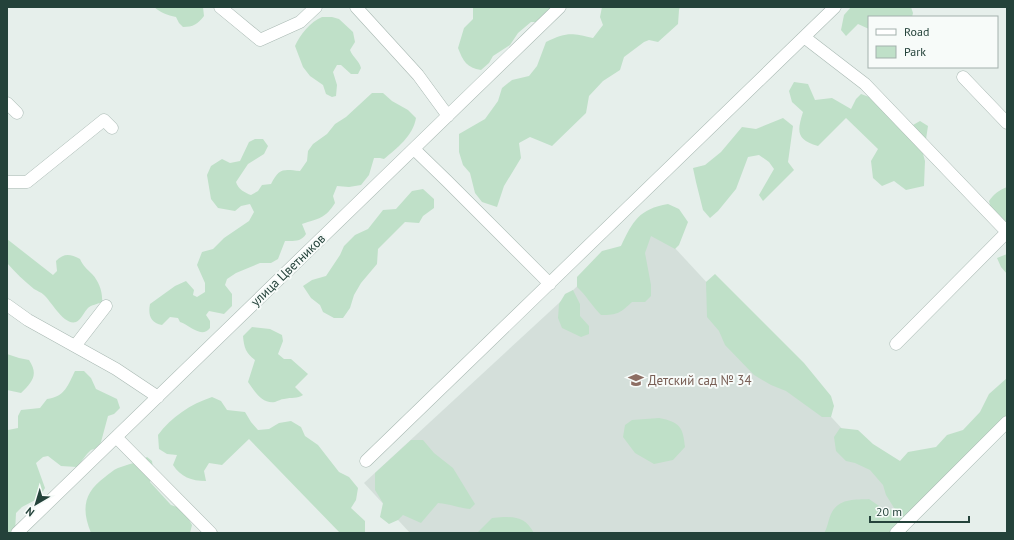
<svg xmlns="http://www.w3.org/2000/svg" width="1014" height="540" font-family="'PT Sans',sans-serif">
	<rect width="100%" height="100%" fill="#e6efeb"/>
	<path fill="#d4dfda" d="M 649,220 L 908,500 L 872,533 L 410,533 L 364,483 Z"/>
	<path fill="#bfe0c8" d="M 154,7 L 203,7 L 204,16 C 198,24 193,27 183,27 L 179,23 L 176,17 C 167,15 161,13 154,7 Z
		M 472,7 L 558,7 L 538,22 L 531,22 L 518,33 L 510,45 L 493,56 L 489,63 L 481,70 C 467,68 463,61 458,48 L 464,28 L 473,19 L 473,8 Z
		M 602,7 L 680,7 L 679,10 L 678,24 L 658,42 L 649,40 L 644,42 L 624,57 L 620,70 L 603,81 L 589,96 L 586,113 L 552,146 L 530,137 L 519,143 L 521,158 L 504,186 L 497,207 L 482,202 L 475,193 L 470,173 L 463,165 L 459,152 L 459,134 L 485,119 L 498,101 L 502,88 L 512,80 L 529,76 L 537,66 L 546,42 C 567,32 571,33 593,38 L 603,25 L 600,17 Z
		M 851,7 L 911,7 L 913,13 L 912,17 L 869,17 L 869,29 L 858,24 L 846,36 L 841,30 L 844,15 Z
		M 322,17 L 332,17 L 339,19 L 353,32 L 355,42 L 350,50 C 353,58 359,60 361,68 L 358,74 L 351,74 L 341,65 L 337,65 L 333,72 L 337,85 L 336,96 L 332,97 L 326,94 L 323,85 L 310,76 L 303,67 L 295,46 C 300,35 310,22 322,17 Z
		M 794,82 L 808,84 L 815,100 L 832,98 L 851,109 L 856,99 L 861,94 L 883,102 L 913,125 L 920,121 L 928,126 L 926,139 L 922,150 L 925,161 L 924,186 L 906,190 L 894,181 L 882,186 L 873,178 L 871,161 L 878,149 L 846,118 L 818,146 C 796,140 797,131 803,112 L 792,102 L 789,91 Z
		M 372,93 L 383,93 L 392,101 L 408,110 L 416,118 C 413,136 397,148 384,159 L 380,158 L 374,158 L 369,175 L 361,185 L 349,187 L 337,186 L 333,196 L 335,203 C 325,219 319,218 302,224 L 306,234 C 301,242 294,241 285,241 L 278,259 L 271,263 L 260,263 L 236,273 L 227,279 L 225,285 L 232,294 L 232,306 L 224,314 L 209,311 L 206,315 L 210,321 L 210,328 C 201,339 190,325 180,322 L 178,318 L 170,317 L 162,325 C 150,323 148,314 150,304 L 175,286 L 186,281 L 194,290 L 193,295 L 197,297 L 205,292 L 205,283 L 197,265 L 202,252 L 213,249 L 224,238 L 249,221 L 254,212 L 250,204 L 241,206 L 235,211 L 218,208 L 211,199 L 207,175 L 211,166 L 222,159 L 230,163 L 240,161 L 249,142 L 255,139 L 263,139 L 268,146 L 264,154 L 248,164 L 236,182 C 238,189 245,193 251,195 L 258,191 L 262,185 L 271,184 C 279,168 283,169 300,171 L 307,161 L 308,151 L 313,144 L 327,134 L 335,124 L 346,117 Z
		M 783,118 L 793,126 L 788,162 L 794,170 L 763,201 L 759,195 L 774,169 L 769,162 L 759,155 L 748,157 L 736,189 L 718,211 L 710,218 L 703,210 L 696,182 L 693,168 L 705,165 L 721,152 L 742,127 L 756,129 Z
		M 1007,187 L 1007,232 L 993,217 L 989,201 C 994,194 999,190 1007,187 Z
		M 423,189 L 434,199 L 434,208 L 423,216 L 419,223 L 405,222 L 378,249 L 377,264 L 361,283 L 354,295 L 350,308 L 343,318 L 334,318 L 323,312 L 320,305 L 311,298 L 303,286 L 312,280 L 326,276 L 340,255 L 344,246 L 355,235 L 368,229 L 383,210 L 396,209 L 412,191 Z
		M 668,204 L 679,209 L 688,222 L 679,245 L 675,249 L 651,236 L 645,253 L 651,285 L 651,296 L 645,302 L 632,302 C 620,313 618,315 601,315 C 592,306 586,295 577,287 L 577,277 L 602,251 L 621,246 C 633,221 639,209 668,204 Z
		M 7,239 L 53,275 L 57,271 L 56,261 C 64,253 70,254 80,259 C 83,266 87,269 92,274 C 99,281 103,293 102,302 C 98,304 91,305 88,308 C 84,312 81,320 76,322 C 64,326 51,301 44,295 C 41,292 37,291 34,289 C 24,281 15,272 7,263 Z
		M 1007,254 L 1007,274 L 1001,267 L 997,258 Z
		M 715,274 L 804,363 L 831,396 L 834,406 L 831,417 L 822,417 L 786,391 L 771,385 L 754,375 L 725,345 L 719,331 L 707,317 L 706,282 Z
		M 573,290 L 580,304 L 580,316 L 589,326 L 589,334 L 581,337 L 562,328 L 558,318 L 559,304 L 565,294 Z
		M 252,327 L 270,329 L 282,335 L 283,341 L 278,354 L 284,359 L 291,359 L 308,374 L 295,387 L 303,395 C 297,399 292,397 284,399 C 281,399 278,401 275,402 C 262,404 255,392 248,382 L 255,360 C 246,353 244,348 243,336 Z
		M 7,354 L 19,358 L 29,360 C 39,375 32,382 21,393 L 7,390 Z
		M 75,371 L 84,371 L 91,378 L 96,389 L 117,399 L 120,408 L 114,414 L 108,416 L 101,442 L 97,448 L 91,450 L 87,454 L 77,467 L 61,466 L 48,456 L 43,457 L 36,463 L 45,488 L 39,498 L 22,507 L 16,513 L 15,533 L 7,533 L 7,432 L 8,430 L 18,428 L 18,416 L 21,410 L 40,408 L 47,399 C 65,397 68,385 75,371 Z
		M 1007,378 L 1007,430 L 949,480 L 928,509 L 914,521 L 906,533 L 824,533 C 828,527 828,519 832,512 C 840,498 855,500 869,499 L 882,508 L 896,511 L 886,495 L 883,485 L 870,470 L 855,463 L 846,461 L 836,451 L 834,437 L 840,428 L 858,430 L 873,444 L 900,461 L 908,452 L 936,447 L 947,435 L 963,430 L 980,412 L 989,394 Z
		M 212,397 L 221,401 L 227,410 L 245,412 L 251,422 L 258,430 L 269,429 L 279,423 L 291,421 L 301,427 L 305,436 L 318,445 L 339,472 L 349,477 L 358,488 L 356,500 L 351,508 L 365,521 L 365,533 L 340,533 L 249,439 L 222,465 L 209,463 L 204,471 L 206,481 C 191,481 181,477 173,465 L 177,455 L 167,454 L 159,449 L 158,435 C 171,417 191,404 212,397 Z
		M 659,418 C 680,422 683,427 685,447 L 673,460 L 654,464 L 635,453 L 623,437 L 625,425 L 632,420 Z
		M 411,440 L 423,440 L 434,453 L 453,468 L 475,504 L 470,509 C 459,508 450,504 438,503 L 421,523 L 403,515 L 398,520 L 389,524 L 380,517 L 383,503 L 375,490 L 375,473 Z
		M 147,457 L 152,461 L 153,468 L 150,482 L 171,505 L 183,509 L 192,525 L 190,533 L 91,533 C 81,509 84,492 105,477 C 109,474 113,470 118,468 C 128,464 138,463 147,457 Z
		M 503,517 C 519,517 526,519 534,533 L 477,533 L 492,518 Z"/>
	<g fill="none" stroke-linecap="round" stroke-linejoin="round">
		<g stroke="#a8b8b2" stroke-width="13">
			<path id="minor" d="M 220,7 L 260,40 L 300,22 L 316,7
				M 356,7 L 418,75 L 448,116
				M 804,37 L 865,84 L 1007,232
				M 963,77 L 1007,123
				M 7,103 L 17,113
				M 414,149 L 447,181 L 550,284
				M 7,182 L 27,182 L 104,120 L 112,128
				M 7,305 L 28,320 L 116,369 L 158,397
				M 896,344 L 1007,232
				M 75,346 L 106,306
				M 116,437 L 211,533
				M 366,461 L 835,7
				M 17,533 L 560,7
				M 896,533 L 1007,422"/>
		</g>
		<use href="#minor" stroke="#fff" stroke-width="12"/>
	</g>
	<defs>
		<g id="school-bare" transform="scale(1.2)"><path d="M0-5L7-2L0 1L-7-2ZM-4 1L0 2.5L4 1V4Q0 6-4 4Z" fill="#8d6e63" stroke="#f7fbf9" stroke-width="2.5" paint-order="stroke"/></g>
	</defs>
	<g fill-rule="evenodd">
		<use href="#school-bare" x="636" y="380"/>
	</g>
	<g text-anchor="middle" dominant-baseline="central" stroke-width="4" stroke-linejoin="round" paint-order="stroke">
		<g font-size="13" fill="#24423a" stroke="#f7fbf9">
			<text transform="translate(288 270) rotate(-44)">улица Цветников</text>
		</g>
		<g font-size="13" fill="#785e54" stroke="#f7fbf9" text-anchor="start">
			<text x="648" y="380">Детский сад № 34</text>
		</g>
	</g>
	<rect width="1014" height="540" fill="none" stroke="#24423a" stroke-width="16"/>
	<rect x="868" y="16" width="130" height="52" fill="#f7fbf9" stroke="#a3b1ad"/>
	<rect x="876" y="29" width="20" height="6" fill="#ffffff" stroke="#a3b1ad"/>
	<text x="904" y="36" font-size="12" fill="#24423a">Road</text>
	<rect x="876" y="46" width="20" height="12" fill="#bfe0c8" stroke="#a3b1ad"/>
	<text x="904" y="56" font-size="12" fill="#24423a">Park</text>
	<g transform="translate(36 504) rotate(218)" stroke="#f7fbf9" stroke-width="3" paint-order="stroke">
	<path d="M0-3L7 15L0 10L-7 15Z" fill="#24423a"/>
	<text y="-6" font-size="11" font-weight="bold" text-anchor="middle" fill="#24423a">N</text>
	</g>
	<path d="M870 516v6h99v-6" fill="none" stroke="#24423a" stroke-width="2"/>
	<text x="876" y="516" font-size="12" fill="#24423a" stroke="#f7fbf9" stroke-width="3" paint-order="stroke">20 m</text>
</svg>
